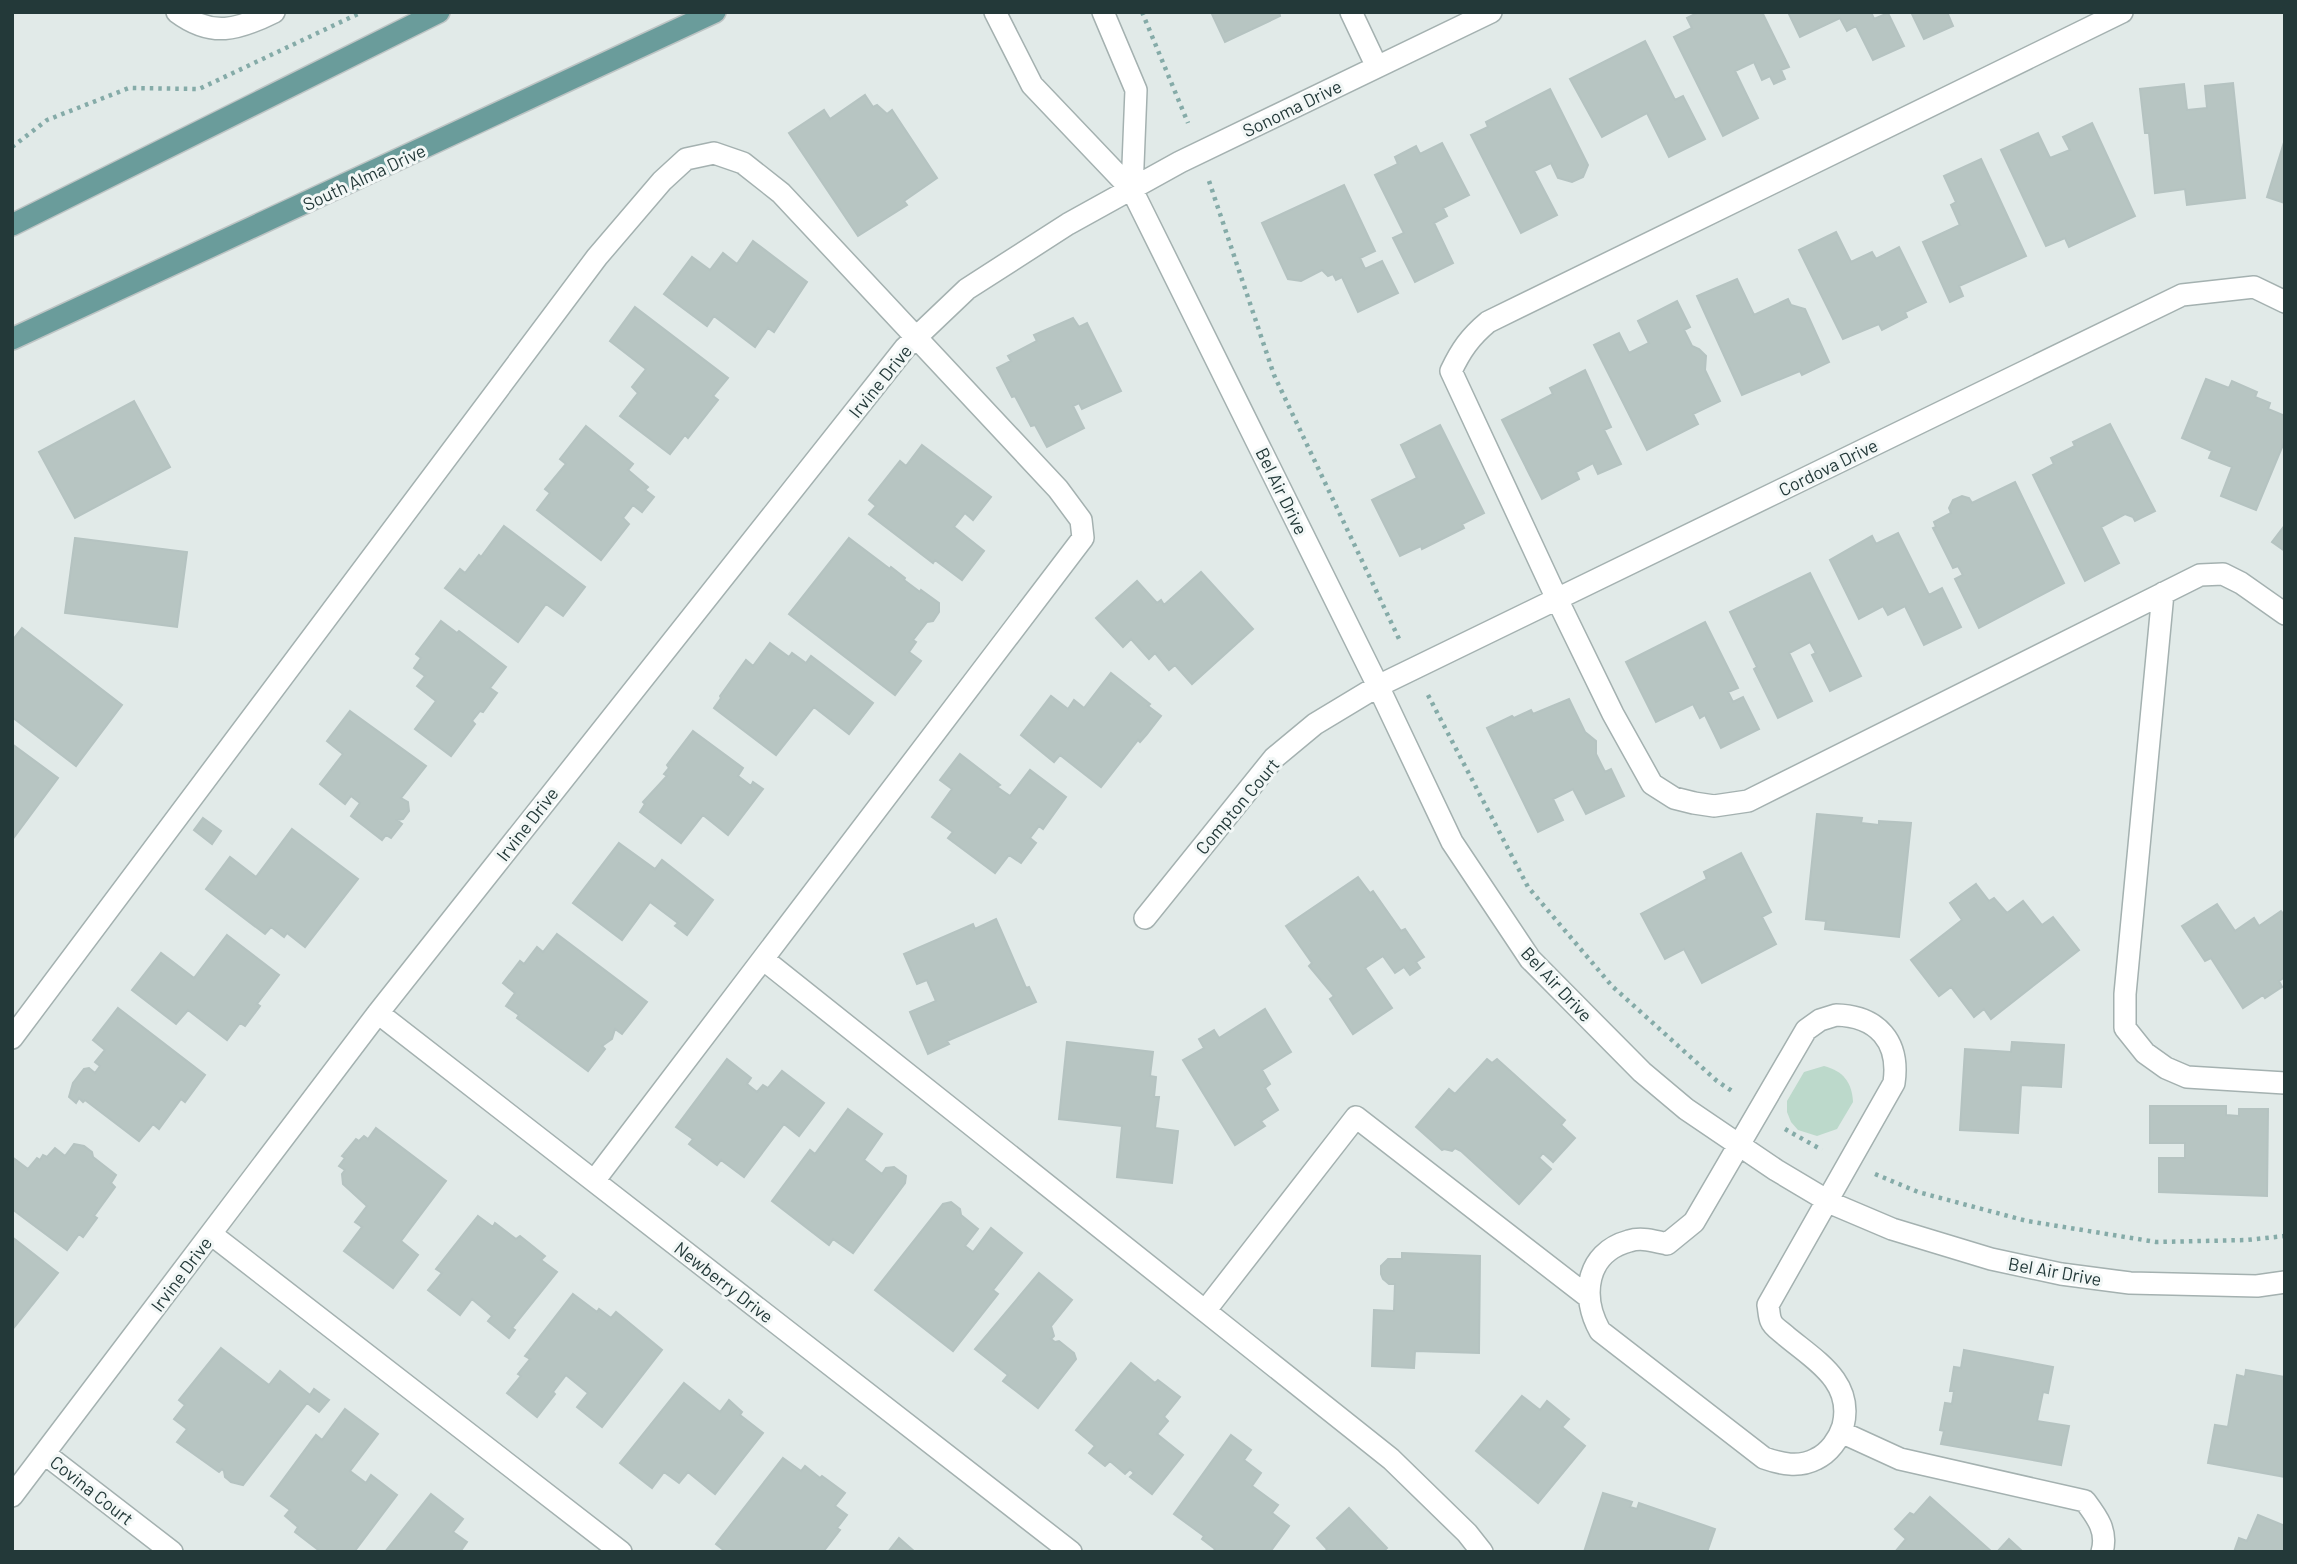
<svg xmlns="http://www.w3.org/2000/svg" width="2297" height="1564" font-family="Barlow,sans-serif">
	<rect width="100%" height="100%" fill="#e1eae8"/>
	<path fill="#bcd9cb" d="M 1824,1066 C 1843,1071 1852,1082 1853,1102 L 1837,1129 L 1817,1136 L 1798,1130 L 1791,1122 L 1787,1112 L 1787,1101 L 1804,1072 Z"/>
	<path fill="#b7c5c2" stroke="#b5c3c1" stroke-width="2" d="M 1211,12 L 1279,12 L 1280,16 L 1225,42 Z
		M 1699,12 L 1762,12 L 1789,67 L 1781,70 L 1785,79 L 1774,84 L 1770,76 L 1762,80 L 1754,62 L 1735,71 L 1758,118 L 1723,136 L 1674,37 L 1692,28 L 1687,18 Z
		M 1788,12 L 1871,12 L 1874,19 L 1888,13 L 1904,46 L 1873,60 L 1856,26 L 1847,31 L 1840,18 L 1800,37 Z
		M 1911,12 L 1947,12 L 1953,26 L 1924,39 Z
		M 1645,41 L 1675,100 L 1683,96 L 1705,139 L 1669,157 L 1647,113 L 1602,137 L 1570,79 Z
		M 2233,83 L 2245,198 L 2187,205 L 2185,189 L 2155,193 L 2149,133 L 2145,133 L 2140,89 L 2184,84 L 2187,110 L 2207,108 L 2205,86 Z
		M 1550,89 L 1588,165 L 1583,177 L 1572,182 L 1558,178 L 1551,163 L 1534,171 L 1557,215 L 1521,233 L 1471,135 L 1488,127 L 1486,122 Z
		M 865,95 L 873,107 L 877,105 L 887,114 L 892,110 L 937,178 L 904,201 L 907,205 L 858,236 L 789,133 L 824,110 L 830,119 Z
		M 2092,123 L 2135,216 L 2069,247 L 2065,238 L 2046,246 L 2001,150 L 2038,133 L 2050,158 L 2070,150 L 2063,137 Z
		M 2285,139 L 2285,203 L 2267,197 Z
		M 1442,143 L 1469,195 L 1443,208 L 1447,216 L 1434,223 L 1453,263 L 1415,282 L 1393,238 L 1404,233 L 1375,175 L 1398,164 L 1395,157 L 1416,146 L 1420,154 Z
		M 1981,159 L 2026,256 L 1959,286 L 1963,296 L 1950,302 L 1923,242 L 1960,225 L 1951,205 L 1956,202 L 1944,176 Z
		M 1344,185 L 1375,251 L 1360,258 L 1365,269 L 1382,261 L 1398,293 L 1358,312 L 1342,277 L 1336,280 L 1333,274 L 1328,276 L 1322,270 L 1301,281 L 1288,279 L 1262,223 Z
		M 1836,232 L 1851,262 L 1872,252 L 1876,259 L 1899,247 L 1926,302 L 1905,312 L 1907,317 L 1882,330 L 1879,324 L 1843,339 L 1799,250 Z
		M 753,241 L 807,282 L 774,332 L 768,328 L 755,347 L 714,316 L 707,326 L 664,294 L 692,257 L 710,270 L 723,253 L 737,264 Z
		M 1737,279 L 1754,315 L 1788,299 L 1791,305 L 1805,309 L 1829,362 L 1802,375 L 1800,371 L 1742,395 L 1697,296 Z
		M 1677,301 L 1690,327 L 1684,330 L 1692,346 L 1699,349 L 1706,356 L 1705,370 L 1720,401 L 1693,414 L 1698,424 L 1647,450 L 1594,345 L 1619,333 L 1629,353 L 1649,343 L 1638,321 Z
		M 635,307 L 728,378 L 713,396 L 718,400 L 688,438 L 685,435 L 670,454 L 620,416 L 638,393 L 632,387 L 646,369 L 610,341 Z
		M 1073,318 L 1079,327 L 1087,323 L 1121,391 L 1082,409 L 1079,403 L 1073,406 L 1084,428 L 1047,447 L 1035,425 L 1031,426 L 1015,396 L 1012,397 L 997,368 L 1011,361 L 1008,356 L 1037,341 L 1034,335 Z
		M 1585,370 L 1611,427 L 1604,430 L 1621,464 L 1598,474 L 1593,463 L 1576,472 L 1579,479 L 1542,499 L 1502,420 L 1553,394 L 1550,388 Z
		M 2206,379 L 2229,388 L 2232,381 L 2257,392 L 2255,397 L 2270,403 L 2268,409 L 2285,416 L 2285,440 L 2256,510 L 2221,496 L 2232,467 L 2209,458 L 2212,451 L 2182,438 Z
		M 134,401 L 170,467 L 75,518 L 39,452 Z
		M 2110,424 L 2155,511 L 2135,521 L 2133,517 L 2125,514 L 2101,527 L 2119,563 L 2085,581 L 2033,475 L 2054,464 L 2051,458 L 2075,446 L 2073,442 Z
		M 1440,425 L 1484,513 L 1462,524 L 1464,528 L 1422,549 L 1421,546 L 1400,556 L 1372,500 L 1417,478 L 1401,445 Z
		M 586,426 L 633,464 L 628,470 L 648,487 L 645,490 L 654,497 L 642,512 L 633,505 L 623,518 L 629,524 L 601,560 L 537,510 L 550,493 L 545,489 L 566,464 L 560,459 Z
		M 922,445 L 991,497 L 973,520 L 965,513 L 954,527 L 984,551 L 962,580 L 935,560 L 933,563 L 869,514 L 876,506 L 869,500 L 900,461 L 906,466 Z
		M 2015,482 L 2064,583 L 1979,628 L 1955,579 L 1963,575 L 1958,566 L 1953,568 L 1933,528 L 1936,527 L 1934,522 L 1951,513 L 1949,508 L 1953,500 L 1962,496 L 1969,498 L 1972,503 Z
		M 2285,525 L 2285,551 L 2272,542 Z
		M 504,526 L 585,587 L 563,616 L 546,604 L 518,642 L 445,588 L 460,569 L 465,573 L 479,555 L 481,557 Z
		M 1898,533 L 1929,595 L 1942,588 L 1961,627 L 1924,645 L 1905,606 L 1888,615 L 1883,606 L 1859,619 L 1830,560 L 1872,536 L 1876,544 Z
		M 75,538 L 187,552 L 177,627 L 65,613 Z
		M 849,538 L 890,569 L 891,567 L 905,578 L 904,580 L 920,592 L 921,590 L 939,603 L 939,612 L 933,621 L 927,622 L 913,640 L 916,642 L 909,652 L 921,661 L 895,695 L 789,614 Z
		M 1201,572 L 1253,629 L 1192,684 L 1175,665 L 1169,670 L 1155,653 L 1149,659 L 1131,639 L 1123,647 L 1096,618 L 1137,581 L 1157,603 L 1161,600 L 1164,605 Z
		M 1810,573 L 1861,676 L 1830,691 L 1812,655 L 1816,653 L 1810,642 L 1789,653 L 1812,701 L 1778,718 L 1754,669 L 1757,667 L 1730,612 Z
		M 441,621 L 457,633 L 459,631 L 506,667 L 490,688 L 497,693 L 483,712 L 480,711 L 472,721 L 475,724 L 451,756 L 415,729 L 436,701 L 417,686 L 425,676 L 414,668 L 421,658 L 416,654 Z
		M 1705,622 L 1738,688 L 1728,692 L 1733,702 L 1743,697 L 1759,729 L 1721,748 L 1705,715 L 1700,718 L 1693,704 L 1656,722 L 1626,662 Z
		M 22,628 L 122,705 L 76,766 L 12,717 L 12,641 Z
		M 770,643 L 789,657 L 792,653 L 806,663 L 811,656 L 873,703 L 849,734 L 814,707 L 776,755 L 714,708 L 721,698 L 720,696 L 746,660 L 753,666 Z
		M 1111,673 L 1150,704 L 1148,706 L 1161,716 L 1147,734 L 1140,742 L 1138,740 L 1101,787 L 1060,755 L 1054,762 L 1021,735 L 1051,696 L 1068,709 L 1074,700 L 1084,708 Z
		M 1569,699 L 1585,732 L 1596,741 L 1596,754 L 1605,772 L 1611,769 L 1624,796 L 1586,814 L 1573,789 L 1553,799 L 1563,820 L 1538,832 L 1487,728 L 1512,716 L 1514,718 L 1531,710 L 1533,714 Z
		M 350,711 L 426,766 L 401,798 L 408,802 L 409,811 L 403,819 L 397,820 L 402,824 L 391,838 L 386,835 L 382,840 L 351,816 L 360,803 L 351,796 L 345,804 L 320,784 L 343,754 L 327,741 Z
		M 693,731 L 743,768 L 738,776 L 751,786 L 753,782 L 763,789 L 728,835 L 703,815 L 681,843 L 640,812 L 645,804 L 643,802 L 667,776 L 664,774 L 669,768 L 667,765 Z
		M 12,744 L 58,778 L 12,840 Z
		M 960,754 L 1000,785 L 997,787 L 1010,796 L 1030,770 L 1066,797 L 1043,829 L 1039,826 L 1030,838 L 1036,843 L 1021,863 L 1009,855 L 995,873 L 948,838 L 953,832 L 932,817 L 952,789 L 940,780 Z
		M 1817,814 L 1862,818 L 1861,823 L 1879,825 L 1879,821 L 1911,823 L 1899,937 L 1825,929 L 1826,921 L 1806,919 Z
		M 203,818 L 221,831 L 212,844 L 194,830 Z
		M 292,829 L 358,879 L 305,947 L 287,933 L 284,937 L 271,927 L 265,934 L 206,889 L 230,857 L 256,877 Z
		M 619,843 L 655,869 L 662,860 L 713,900 L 687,935 L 675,926 L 678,923 L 650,902 L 622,940 L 573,903 Z
		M 1741,853 L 1771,912 L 1762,917 L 1776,944 L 1702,983 L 1684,949 L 1665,959 L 1641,914 L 1707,879 L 1704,872 Z
		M 1358,877 L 1370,893 L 1373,891 L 1401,931 L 1405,929 L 1424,957 L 1416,962 L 1420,968 L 1410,975 L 1404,967 L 1395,973 L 1383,956 L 1365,968 L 1392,1008 L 1353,1034 L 1330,999 L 1334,996 L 1309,966 L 1312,963 L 1286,926 Z
		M 1976,884 L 1989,901 L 1994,898 L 2007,913 L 2023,901 L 2042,925 L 2053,917 L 2079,950 L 1991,1019 L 1984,1009 L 1974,1017 L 1951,987 L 1939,996 L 1911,960 L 1962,920 L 1950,903 Z
		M 2217,904 L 2235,931 L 2254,918 L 2259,926 L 2281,911 L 2285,916 L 2285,977 L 2279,981 L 2282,987 L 2265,998 L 2263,995 L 2243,1008 L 2211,958 L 2205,961 L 2182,926 Z
		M 996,919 L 1026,988 L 1029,987 L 1036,1002 L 947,1041 L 949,1044 L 928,1054 L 910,1012 L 936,1001 L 927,980 L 917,984 L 904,954 L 973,924 L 975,929 Z
		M 557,934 L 647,1002 L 622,1034 L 615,1029 L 612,1039 L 602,1046 L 605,1049 L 588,1071 L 517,1018 L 519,1015 L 506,1006 L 515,993 L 503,983 L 520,961 L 524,964 L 537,947 L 543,952 Z
		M 227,935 L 279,975 L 257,1004 L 260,1006 L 245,1026 L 240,1023 L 227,1040 L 188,1010 L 176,1024 L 132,990 L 161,953 L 194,978 Z
		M 118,1008 L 205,1075 L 185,1102 L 181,1099 L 159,1129 L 153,1124 L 139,1141 L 85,1100 L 83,1102 L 79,1098 L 76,1103 L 69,1097 L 73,1083 L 84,1069 L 89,1068 L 95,1073 L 100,1066 L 95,1062 L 105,1050 L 93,1040 Z
		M 1265,1009 L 1291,1052 L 1262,1070 L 1270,1084 L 1265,1088 L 1278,1110 L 1261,1121 L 1265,1126 L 1235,1145 L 1183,1060 L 1204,1048 L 1199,1039 L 1214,1030 L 1219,1038 Z
		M 1067,1042 L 1153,1052 L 1150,1076 L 1156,1077 L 1154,1097 L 1159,1097 L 1155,1128 L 1178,1131 L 1172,1183 L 1117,1177 L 1122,1126 L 1059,1119 Z
		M 2012,1042 L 2064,1045 L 2061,1087 L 2021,1085 L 2018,1133 L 1960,1130 L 1965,1049 L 2011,1052 Z
		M 727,1059 L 751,1078 L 747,1084 L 757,1092 L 763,1085 L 768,1088 L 782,1071 L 824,1103 L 799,1136 L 784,1124 L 744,1177 L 721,1160 L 717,1165 L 689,1144 L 693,1139 L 676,1127 Z
		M 1487,1059 L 1492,1063 L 1497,1059 L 1565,1120 L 1561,1125 L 1575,1138 L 1553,1162 L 1543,1153 L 1539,1158 L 1551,1169 L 1519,1204 L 1461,1151 L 1455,1148 L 1452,1151 L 1444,1149 L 1442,1150 L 1416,1127 L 1449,1089 L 1455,1094 Z
		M 2150,1106 L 2226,1106 L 2226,1115 L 2239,1116 L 2239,1109 L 2268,1109 L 2267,1196 L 2159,1192 L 2159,1158 L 2185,1158 L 2185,1143 L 2150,1143 Z
		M 848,1109 L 882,1134 L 864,1160 L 882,1174 L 886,1168 L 894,1167 L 906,1176 L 905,1183 L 853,1253 L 833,1239 L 829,1245 L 772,1201 L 810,1150 L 815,1154 Z
		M 376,1128 L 446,1181 L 401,1241 L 418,1255 L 393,1288 L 344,1251 L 362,1227 L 355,1222 L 367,1206 L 343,1184 L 342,1174 L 345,1170 L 339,1166 L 345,1158 L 342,1156 L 356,1139 L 359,1141 L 364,1136 L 368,1139 Z
		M 74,1144 L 84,1146 L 92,1152 L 93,1157 L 116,1175 L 111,1183 L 115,1187 L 94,1216 L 97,1218 L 83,1237 L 79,1234 L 67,1250 L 12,1209 L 12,1157 L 28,1169 L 37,1158 L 40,1160 L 43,1155 L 47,1157 L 55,1148 L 65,1156 Z
		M 951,1202 L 960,1209 L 961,1215 L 978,1229 L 965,1246 L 973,1252 L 991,1228 L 1022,1253 L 993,1290 L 998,1294 L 953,1351 L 875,1290 L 943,1204 Z
		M 478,1216 L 493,1227 L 495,1223 L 516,1239 L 520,1236 L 545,1256 L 541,1260 L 557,1272 L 512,1328 L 515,1330 L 509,1338 L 488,1321 L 492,1316 L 472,1299 L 460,1315 L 428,1290 L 442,1273 L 436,1269 Z
		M 12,1237 L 58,1273 L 12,1330 Z
		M 1402,1253 L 1480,1256 L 1479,1353 L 1415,1351 L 1414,1368 L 1372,1366 L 1374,1310 L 1394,1311 L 1395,1284 L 1389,1284 L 1383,1279 L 1381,1274 L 1381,1266 L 1388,1259 L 1402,1259 Z
		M 1039,1273 L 1072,1300 L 1051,1326 L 1054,1336 L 1051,1339 L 1055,1342 L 1059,1341 L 1074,1353 L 1076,1359 L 1038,1408 L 1003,1381 L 1008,1375 L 975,1349 Z
		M 573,1294 L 597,1312 L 599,1309 L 611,1318 L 616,1312 L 662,1350 L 602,1427 L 577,1407 L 588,1393 L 566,1375 L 553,1392 L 555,1394 L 537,1417 L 507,1393 L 521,1376 L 518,1374 L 530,1359 L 525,1356 Z
		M 221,1348 L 269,1385 L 280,1371 L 310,1395 L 314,1389 L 329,1400 L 319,1412 L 307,1403 L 243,1485 L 231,1482 L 225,1477 L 224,1471 L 222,1469 L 219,1472 L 177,1442 L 187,1429 L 174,1419 L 185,1405 L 179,1400 Z
		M 1964,1350 L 2053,1367 L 2048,1393 L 2043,1392 L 2037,1421 L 2069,1426 L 2061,1465 L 1941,1444 L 1944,1431 L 1940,1430 L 1945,1403 L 1952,1404 L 1954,1391 L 1950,1391 L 1954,1367 L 1961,1368 Z
		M 1131,1363 L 1155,1383 L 1158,1380 L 1180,1397 L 1164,1417 L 1168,1421 L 1157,1434 L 1183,1455 L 1152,1494 L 1130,1477 L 1134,1473 L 1130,1469 L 1125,1474 L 1110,1461 L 1105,1466 L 1089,1453 L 1095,1446 L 1076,1430 Z
		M 2246,1370 L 2285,1377 L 2285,1477 L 2208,1463 L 2215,1425 L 2228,1427 L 2237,1375 L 2245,1377 Z
		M 684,1383 L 720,1412 L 729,1400 L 742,1412 L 740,1415 L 763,1433 L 715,1494 L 688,1472 L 679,1483 L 664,1472 L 652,1488 L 620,1463 Z
		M 1522,1396 L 1540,1410 L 1547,1401 L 1569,1419 L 1562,1427 L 1585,1446 L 1538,1503 L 1476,1451 Z
		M 345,1409 L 378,1434 L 350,1471 L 366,1483 L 371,1475 L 397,1495 L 354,1552 L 321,1552 L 295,1532 L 298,1527 L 285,1516 L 290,1510 L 271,1496 L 316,1435 L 322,1440 Z
		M 1231,1435 L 1251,1450 L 1244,1460 L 1261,1473 L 1252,1486 L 1278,1505 L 1272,1513 L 1289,1526 L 1270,1552 L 1213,1552 L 1215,1549 L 1202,1539 L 1204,1536 L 1174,1514 Z
		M 783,1458 L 801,1471 L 805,1466 L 820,1478 L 822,1476 L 845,1493 L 835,1506 L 847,1515 L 837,1528 L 840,1530 L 823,1552 L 726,1552 L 716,1544 Z
		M 1603,1493 L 1632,1502 L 1630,1507 L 1637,1509 L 1639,1503 L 1715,1529 L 1707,1552 L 1584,1552 Z
		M 431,1494 L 463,1519 L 453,1532 L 467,1542 L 460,1552 L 385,1552 Z
		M 1930,1497 L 1992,1552 L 1895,1552 L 1906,1539 L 1895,1529 L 1910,1513 L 1914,1515 Z
		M 1349,1508 L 1387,1548 L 1383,1552 L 1325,1552 L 1327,1549 L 1317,1538 Z
		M 2258,1515 L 2285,1526 L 2285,1552 L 2234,1552 L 2239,1538 L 2247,1541 Z
		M 899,1538 L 915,1552 L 888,1552 Z
		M 2009,1539 L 2023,1552 L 1997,1552 Z"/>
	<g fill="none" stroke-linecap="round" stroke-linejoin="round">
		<g stroke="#a4b1b0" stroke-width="24">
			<path id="minor" d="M 177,12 C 212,38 238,30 274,12
				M 995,12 L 1032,85 L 1132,190 L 1378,686 L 1452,842 L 1530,959 L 1642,1072 L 1686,1109 L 1776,1170 L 1833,1204 L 1892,1229 L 1991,1259 L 2061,1274 L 2130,1283 L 2257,1286 L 2285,1282
				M 1103,12 L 1136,90 L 1132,190
				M 1351,12 L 1377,67
				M 2122,12 L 1488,322 C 1470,337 1461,350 1451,371 L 1557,599 L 1613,714 L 1652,784 L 1674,798 L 1694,803 L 1714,806 L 1748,801 L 2200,575 L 2223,574 L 2241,583 L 2285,614
				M 2163,593 L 2125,994 L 2125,1028 L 2145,1053 L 2166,1068 L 2187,1077 L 2285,1083
				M 1145,918 L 1274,758 L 1315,724 L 1378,686 L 2182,295 L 2254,287 L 2285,302
				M 763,959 L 1391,1459 L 1467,1533 L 1482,1552
				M 378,1013 L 1071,1552
				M 1836,1015 C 1878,1016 1900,1042 1894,1083 L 1768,1305 C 1769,1310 1769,1317 1771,1321 C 1773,1327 1782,1332 1786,1336 C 1816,1361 1854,1382 1843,1426 C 1839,1439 1829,1453 1816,1459 C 1799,1468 1781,1464 1764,1458 L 1600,1331 C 1581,1297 1585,1253 1629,1241 C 1641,1237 1655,1241 1667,1244 L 1694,1222 L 1806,1030 L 1820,1020 Z
				M 12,1038 L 597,257 L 662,181 L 686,159 L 714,153 L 743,163 L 781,193 L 1058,489 L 1081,520 L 1083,538 L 594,1181
				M 211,1234 L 621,1552
				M 1205,1311 L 1356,1117 L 1587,1296
				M 1841,1432 L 1900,1459 L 2085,1501 C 2097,1517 2108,1531 2102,1552
				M 45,1454 L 172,1552
				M 12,1496 L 378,1013 L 905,348 L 967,289 L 1068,224 L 1180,162 L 1491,12"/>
		</g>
		<g stroke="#bdc4c4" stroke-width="24">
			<path id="major" d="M 12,225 L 439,12
				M 12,339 L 715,12"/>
		</g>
		<path stroke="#85aba8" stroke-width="4.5" stroke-dasharray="3.5 5" stroke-linecap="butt" d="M 1142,12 L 1188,123
			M 12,147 L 47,120 L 129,88 L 199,89 L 362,12
			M 1209,181 L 1274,375 L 1400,641
			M 1428,695 L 1528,887 L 1612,986 L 1717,1081 L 1735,1093
			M 1785,1129 L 1822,1150
			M 1875,1174 L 1918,1192 L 2027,1221 L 2156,1242 L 2247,1240 L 2285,1236"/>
		<use href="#minor" stroke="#fff" stroke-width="21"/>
		<use href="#major" stroke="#6a9c9b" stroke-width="21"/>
	</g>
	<g text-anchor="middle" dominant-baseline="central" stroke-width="6" stroke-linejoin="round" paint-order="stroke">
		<g font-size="18" fill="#233939" stroke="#f2f7f6">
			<text transform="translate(1292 108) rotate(-26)">Sonoma Drive</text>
			<text transform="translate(364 177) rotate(-25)">South Alma Drive</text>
			<text transform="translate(880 381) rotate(-51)">Irvine Drive</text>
			<text transform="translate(1828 467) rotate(-26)">Cordova Drive</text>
			<text transform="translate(1282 491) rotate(64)">Bel Air Drive</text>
			<text transform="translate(1237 806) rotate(-50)">Compton Court</text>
			<text transform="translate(527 824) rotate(-52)">Irvine Drive</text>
			<text transform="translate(1557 984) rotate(47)">Bel Air Drive</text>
			<text transform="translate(2055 1271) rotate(10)">Bel Air Drive</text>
			<text transform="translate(181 1274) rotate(-53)">Irvine Drive</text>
			<text transform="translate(724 1282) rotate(38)">Newberry Drive</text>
			<text transform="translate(92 1490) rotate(38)">Covina Court</text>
		</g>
	</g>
	<rect width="2297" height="1564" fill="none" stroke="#233939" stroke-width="28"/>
</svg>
